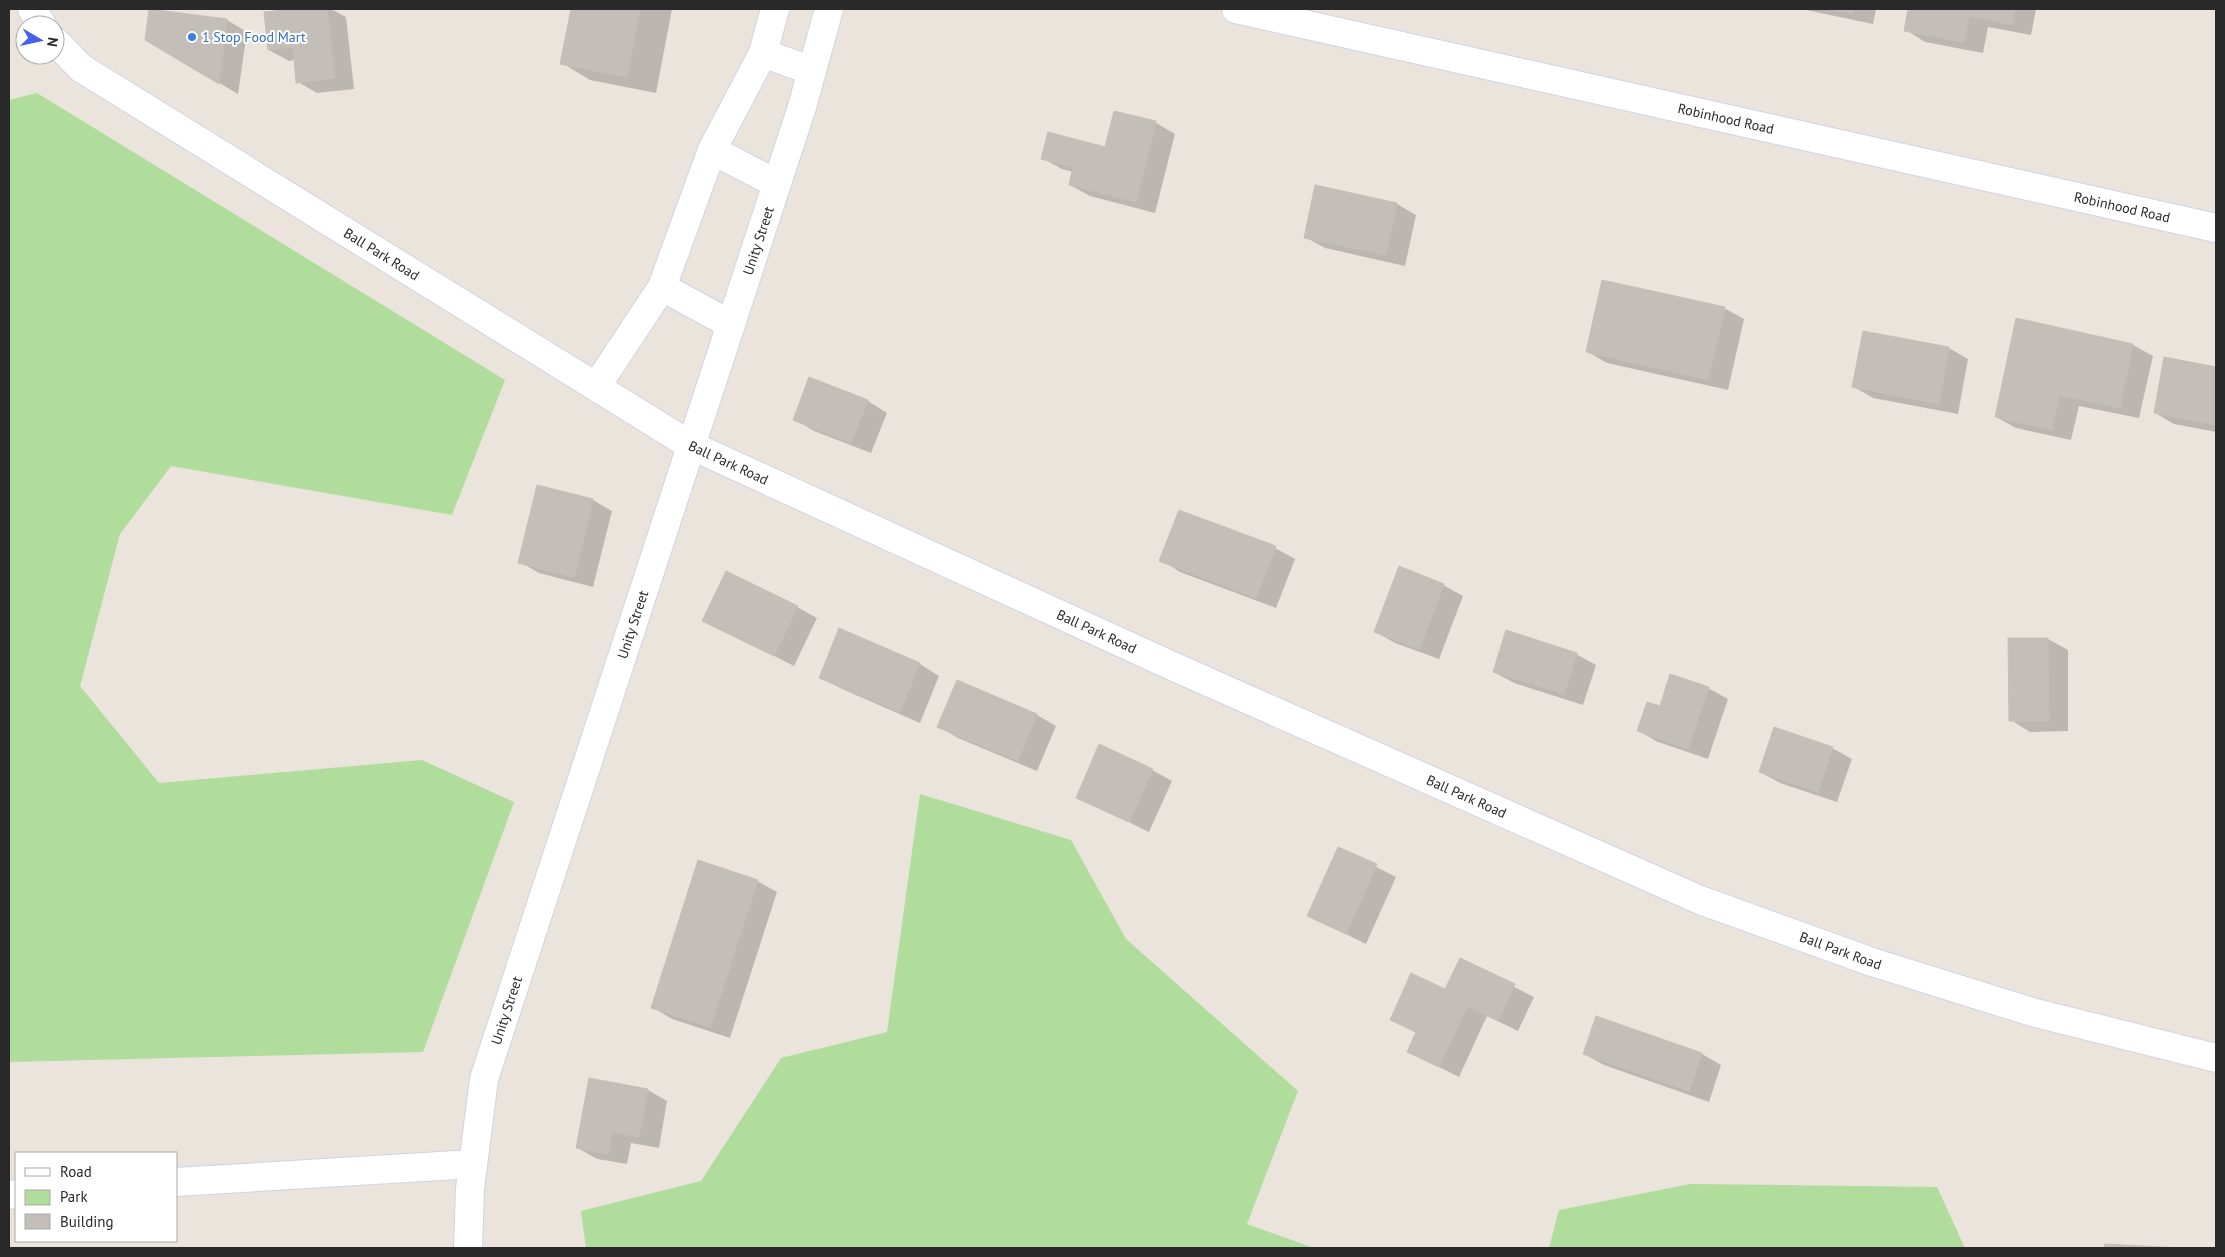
<svg xmlns="http://www.w3.org/2000/svg" width="2225" height="1257" font-family="'PT Sans',sans-serif">
	<rect width="100%" height="100%" fill="#eae4dc"/>
	<path fill="#b0dd9b" d="M 37,93 L 505,380 L 452,515 L 171,466 L 120,534 L 80,686 L 159,783 L 422,760 L 514,802 L 423,1052 L 9,1062 L 9,100 Z
		M 920,794 L 1071,840 L 1126,939 L 1298,1091 L 1247,1224 L 1314,1248 L 586,1248 L 581,1211 L 701,1181 L 781,1058 L 887,1032 Z
		M 1690,1184 L 1937,1187 L 1965,1248 L 1549,1248 L 1559,1210 Z"/>
	<path fill="#0003" d="M 303,9 L 331,9 L 346,17 L 354,89 L 317,93 L 298,82 L 295,60 L 289,61 L 269,50 L 265,13 Z
		M 573,9 L 672,9 L 656,93 L 590,80 L 562,63 Z
		M 1801,9 L 1876,9 L 1873,24 Z
		M 1910,9 L 2036,9 L 2031,35 L 1988,27 L 1983,53 L 1925,42 L 1906,30 Z
		M 150,10 L 227,20 L 247,32 L 238,94 L 146,40 Z
		M 1115,112 L 1156,123 L 1175,134 L 1155,213 L 1090,196 L 1070,185 L 1073,172 L 1062,169 L 1042,158 L 1106,149 Z
		M 1397,204 L 1416,215 L 1405,266 L 1325,248 L 1305,237 Z
		M 1724,308 L 1744,319 L 1728,390 L 1607,363 L 1588,352 Z
		M 2017,320 L 2133,345 L 2153,356 L 2139,418 L 2079,406 L 2071,440 L 2016,428 L 1996,417 Z
		M 1949,348 L 1968,359 L 1958,414 L 1873,398 L 1854,387 Z
		M 2165,358 L 2216,368 L 2216,432 L 2174,424 L 2155,413 Z
		M 810,378 L 868,401 L 887,413 L 871,453 L 814,431 L 794,419 Z
		M 538,486 L 593,500 L 612,511 L 593,587 L 539,573 L 520,562 Z
		M 1275,548 L 1295,559 L 1276,608 L 1180,572 L 1161,560 Z
		M 1443,585 L 1463,596 L 1439,659 L 1395,643 L 1376,632 Z
		M 797,607 L 817,618 L 794,666 L 704,620 Z
		M 840,630 L 920,664 L 939,676 L 920,723 L 840,688 L 820,677 Z
		M 2048,639 L 2068,650 L 2068,731 L 2030,732 L 2011,720 Z
		M 1576,654 L 1596,665 L 1583,705 L 1514,683 L 1494,672 Z
		M 958,682 L 1037,715 L 1056,726 L 1037,771 L 958,738 L 939,726 Z
		M 1708,688 L 1728,699 L 1708,759 L 1658,742 L 1639,731 L 1660,708 Z
		M 1832,748 L 1852,759 L 1837,802 L 1780,783 L 1760,772 Z
		M 1152,770 L 1172,781 L 1149,832 L 1077,797 Z
		M 1339,848 L 1396,877 L 1366,944 L 1309,916 Z
		M 757,881 L 777,892 L 730,1038 L 672,1019 L 652,1007 Z
		M 1460,960 L 1534,997 L 1518,1031 L 1487,1016 L 1459,1077 L 1409,1052 L 1417,1033 L 1391,1019 L 1446,991 Z
		M 1597,1017 L 1702,1054 L 1721,1065 L 1709,1102 L 1604,1065 L 1584,1054 Z
		M 648,1090 L 667,1101 L 659,1148 L 631,1143 L 627,1164 L 597,1159 L 578,1148 Z
		M 2106,1245 L 2160,1248 L 2106,1248 Z"/>
	<path fill="#c3beb7" stroke="#c5c0b5" d="M 149,9 L 227,19 L 219,84 L 145,40 Z
		M 292,9 L 327,9 L 335,78 L 296,83 L 293,47 L 268,50 L 264,12 Z
		M 571,9 L 640,9 L 627,77 L 560,64 Z
		M 1831,9 L 1854,9 L 1853,13 Z
		M 1908,9 L 2015,9 L 2012,25 L 1969,16 L 1964,42 L 1904,31 Z
		M 1114,111 L 1156,121 L 1136,202 L 1069,185 L 1073,167 L 1041,159 L 1048,132 L 1105,147 Z
		M 1315,185 L 1397,203 L 1386,255 L 1304,238 Z
		M 1602,280 L 1725,307 L 1708,380 L 1586,352 Z
		M 2016,318 L 2133,344 L 2120,408 L 2059,395 L 2052,430 L 1995,417 Z
		M 1863,331 L 1949,347 L 1939,404 L 1852,387 Z
		M 2164,357 L 2216,367 L 2216,425 L 2154,413 Z
		M 809,377 L 868,400 L 851,443 L 793,420 Z
		M 537,485 L 593,499 L 574,577 L 518,563 Z
		M 1179,510 L 1276,546 L 1256,598 L 1159,561 Z
		M 1399,566 L 1444,584 L 1419,649 L 1374,632 Z
		M 726,571 L 798,606 L 774,656 L 702,621 Z
		M 839,628 L 920,663 L 900,712 L 819,678 Z
		M 1506,630 L 1577,653 L 1564,694 L 1493,672 Z
		M 2008,638 L 2048,638 L 2049,721 L 2009,721 Z
		M 1670,674 L 1709,687 L 1688,749 L 1637,731 L 1647,702 L 1660,706 Z
		M 957,680 L 1037,714 L 1018,761 L 937,727 Z
		M 1774,727 L 1833,747 L 1818,792 L 1759,772 Z
		M 1099,744 L 1153,769 L 1129,822 L 1076,798 Z
		M 1338,847 L 1377,864 L 1346,934 L 1307,916 Z
		M 698,860 L 758,880 L 710,1027 L 651,1008 Z
		M 1460,958 L 1515,984 L 1498,1021 L 1467,1006 L 1439,1067 L 1407,1052 L 1416,1032 L 1390,1020 L 1411,973 L 1445,989 Z
		M 1596,1016 L 1702,1053 L 1689,1091 L 1583,1054 Z
		M 589,1078 L 648,1089 L 639,1137 L 612,1132 L 608,1154 L 576,1148 Z
		M 2105,1244 L 2180,1248 L 2104,1248 Z"/>
	<g fill="none" stroke-linecap="round" stroke-linejoin="round">
		<g stroke="#d1d3e1" stroke-width="30">
			<g id="minor">
				<path d="M 32,9 L 42,25"/>
				<path id="s1" d="M 1236,9 L 2216,228"/>
				<path id="s2" d="M 55,41 L 81,68 L 690,445 L 1170,665 L 1700,900 L 1872,962 L 2032,1012 L 2216,1058"/>
				<path d="M 763,53 L 812,71"/>
				<path d="M 712,150 L 777,184"/>
				<path d="M 662,287 L 730,324"/>
				<path d="M 596,387 L 662,287 L 712,150 L 763,53 L 775,9"/>
				<path d="M 176,1182 L 473,1164"/>
				<path d="M 9,1195 L 16,1194"/>
				<path id="s3" d="M 468,1248 L 470,1189 L 484,1079 L 802,107 L 829,9"/>
			</g>
		</g>
		<use href="#minor" stroke="#fff" stroke-width="28"/>
	</g>
	<circle fill="#3f7fe0" stroke="#fff" stroke-width="2" cx="192" cy="37" r="5"/>
	<g text-anchor="middle" dominant-baseline="central" stroke-width="4" stroke-linejoin="round" paint-order="stroke">
		<g font-size="14" fill="#366cbe" stroke="#fff" text-anchor="start">
			<text x="202" y="37">1 Stop Food Mart</text>
		</g>
		<g font-size="14" fill="#292929" stroke="#fff">
			<text stroke="none"><textPath href="#s1" startOffset="502">Robinhood Road</textPath></text>
			<text stroke="none"><textPath href="#s1" startOffset="908">Robinhood Road</textPath></text>
			<text stroke="none"><textPath href="#s3" startOffset="1052">Unity Street</textPath></text>
			<text stroke="none"><textPath href="#s2" startOffset="391">Ball Park Road</textPath></text>
			<text stroke="none"><textPath href="#s2" startOffset="796">Ball Park Road</textPath></text>
			<text stroke="none"><textPath href="#s3" startOffset="648">Unity Street</textPath></text>
			<text stroke="none"><textPath href="#s2" startOffset="1201">Ball Park Road</textPath></text>
			<text stroke="none"><textPath href="#s2" startOffset="1606">Ball Park Road</textPath></text>
			<text stroke="none"><textPath href="#s2" startOffset="2011">Ball Park Road</textPath></text>
			<text stroke="none"><textPath href="#s3" startOffset="242">Unity Street</textPath></text>
		</g>
	</g>
	<rect width="2225" height="1257" fill="none" stroke="#292929" stroke-width="20"/>
	<rect x="15" y="1152" width="162" height="90" fill="#ffffff" stroke="#a9a9a9"/>
	<rect x="25" y="1168" width="25" height="8" fill="#ffffff" stroke="#a9a9a9"/>
	<text x="60" y="1177" font-size="15" fill="#292929">Road</text>
	<rect x="25" y="1190" width="25" height="15" fill="#b0dd9b" stroke="#a9a9a9"/>
	<text x="60" y="1202" font-size="15" fill="#292929">Park</text>
	<rect x="25" y="1214" width="25" height="15" fill="#c3beb7" stroke="#a9a9a9"/>
	<text x="60" y="1227" font-size="15" fill="#292929">Building</text>
	<g transform="translate(40 40) rotate(99)"><circle r="24" fill="#ffffff" stroke="#a9a9a9"/>
	<path d="M0-4L9 19L0 12L-9 19Z" fill="#4660ed"/>
	<text y="-8" font-size="14" font-weight="bold" text-anchor="middle" fill="#292929">N</text>
	</g>
</svg>
